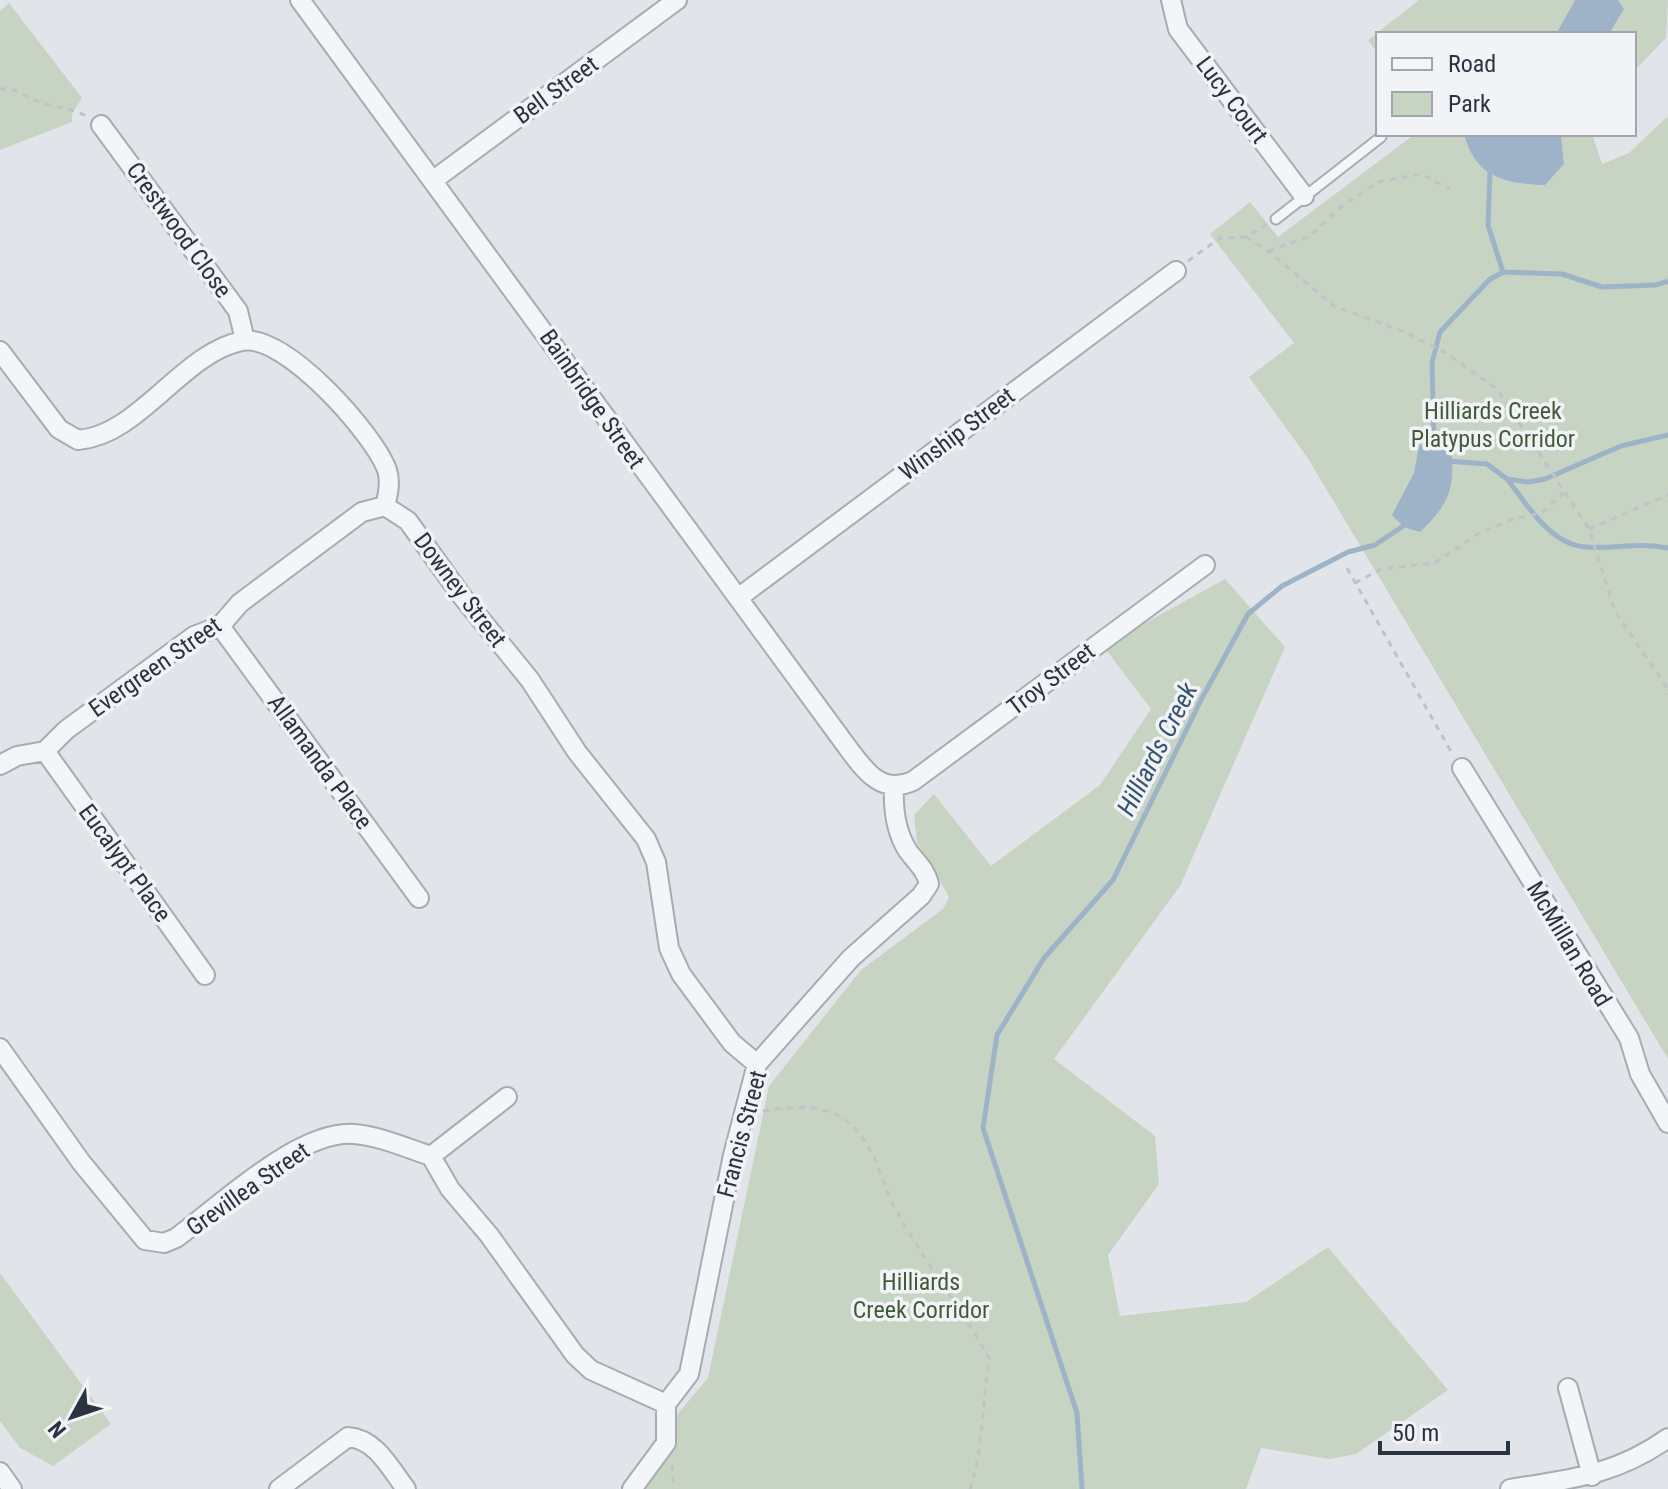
<svg xmlns="http://www.w3.org/2000/svg" width="1668" height="1489" font-family="'Roboto Condensed',sans-serif">
	<rect width="100%" height="100%" fill="#e1e5e9"/>
	<path fill="#c7d3c3" d="M 1419,0 L 1575,0 L 1556,34 L 1378,34 L 1378,54 L 1368,40 Z
		M 1618,0 L 1668,0 L 1666,38 L 1634,71 L 1634,34 L 1609,34 L 1624,9 Z
		M 9,3 L 82,98 L 72,113 L 72,122 L 0,150 L 0,11 Z
		M 1668,116 L 1668,1059 L 1307,457 L 1249,377 L 1294,343 L 1210,234 L 1250,202 L 1278,237 L 1415,134 L 1464,134 C 1475,176 1505,184 1544,185 L 1564,164 L 1561,134 L 1592,134 L 1602,164 L 1629,153 Z
		M 1225,579 L 1285,647 L 1180,886 L 1054,1059 L 1155,1136 L 1159,1184 L 1108,1255 L 1120,1316 L 1246,1302 L 1328,1247 L 1448,1390 L 1356,1454 L 1330,1459 L 1261,1448 L 1246,1489 L 644,1489 L 672,1450 L 676,1416 L 708,1378 L 769,1086 L 861,970 L 943,909 L 949,897 L 917,842 L 914,815 L 934,794 L 991,866 L 1100,785 L 1151,709 L 1107,651 L 1138,627 Z
		M 0,1273 L 111,1424 L 53,1466 L 20,1448 L 0,1421 Z"/>
	<path fill="#9eb3c8" d="M 1575,0 L 1618,0 L 1624,9 L 1609,34 L 1556,34 Z
		M 1464,134 L 1561,134 L 1564,164 L 1545,185 C 1505,184 1475,177 1464,134 Z
		M 1433,437 L 1442,439 L 1451,448 C 1455,489 1450,503 1420,532 L 1404,527 L 1392,515 L 1414,473 L 1419,446 Z"/>
	<g fill="none" stroke-linecap="round" stroke-linejoin="round">
		<path stroke="#9eb3c8" stroke-width="5" d="M 1490,171 L 1488,225 L 1503,272
			M 1434,442 L 1432,363 L 1440,332 L 1489,280 L 1503,272 L 1562,274 L 1602,287 L 1656,285 L 1668,281
			M 1447,461 L 1487,464 L 1507,479 L 1528,482 L 1545,479 L 1621,446 L 1668,435
			M 1507,479 C 1527,504 1550,545 1586,547 C 1614,549 1639,542 1668,548
			M 1082,1489 L 1077,1413 L 983,1128 L 997,1035 L 1044,958 L 1113,880 L 1202,698 L 1248,614 L 1282,586 L 1348,552 L 1375,545 L 1406,524"/>
		<g stroke="#a6acb3" stroke-width="13">
			<path id="service" d="M 1276,219 L 1381,137"/>
		</g>
		<g stroke="#a6acb3" stroke-width="22">
			<path id="minor" d="M 300,0 L 845,744 C 863,768 880,796 913,781 L 1205,565
				M 1171,0 L 1178,29 L 1304,196
				M 101,125 L 238,311 L 245,340
				M 435,179 L 677,0
				M 0,351 L 59,429 L 78,440 C 140,435 182,353 242,341 C 284,332 374,434 387,470 C 391,482 388,495 385,506 L 408,521 L 461,595 L 530,680 L 577,752 L 646,839 L 656,862 L 669,948 L 681,974 L 732,1043 L 757,1064
				M 738,598 L 1176,271
				M 220,626 L 419,898
				M 45,751 L 205,975
				M 0,765 L 17,756 L 45,751 L 66,730 L 194,636 L 220,626 L 240,603 L 362,512 L 385,506
				M 1462,768 L 1629,1038 L 1640,1074 L 1668,1123
				M 0,1048 L 81,1162 L 145,1240 L 164,1243 L 176,1238 C 220,1206 298,1130 354,1134 C 380,1136 406,1148 431,1156 L 450,1189 L 489,1235 L 575,1355 L 591,1370 L 666,1404
				M 431,1156 L 507,1097
				M 1568,1388 L 1592,1476
				M 0,1472 L 12,1489
				M 279,1489 L 348,1437 C 376,1439 390,1468 406,1489
				M 632,1489 L 666,1443 L 666,1404 L 689,1374 L 733,1155 L 757,1064 L 851,958 L 921,896 L 929,884 C 926,870 916,862 908,851 C 895,831 893,809 894,787
				M 1510,1489 C 1571,1479 1616,1475 1668,1438"/>
		</g>
		<path stroke="#bfc3c8" stroke-width="3" stroke-dasharray="6 6" stroke-linecap="butt" d="M 0,89 C 18,87 26,98 42,103 C 58,108 70,107 86,116
			M 1246,237 L 1268,251 L 1334,306 L 1407,333 L 1446,353 L 1497,389 L 1589,529 L 1615,611 L 1665,685 L 1668,695
			M 1268,251 L 1309,237 L 1341,207 L 1378,182 L 1421,174 L 1450,189
			M 1188,261 L 1220,238 L 1246,237 L 1266,225
			M 1589,529 L 1668,495
			M 1347,568 L 1453,755
			M 1355,583 L 1381,569 L 1435,563 L 1478,534 L 1513,519 L 1542,513 L 1563,493
			M 763,1111 C 790,1106 828,1103 850,1124 C 878,1151 878,1174 893,1204 C 921,1259 961,1306 990,1360 C 981,1404 984,1447 970,1489
			M 672,1465 L 674,1489"/>
		<use href="#service" stroke="#f4f5f8" stroke-width="9"/>
		<use href="#minor" stroke="#f4f5f8" stroke-width="18"/>
	</g>
	<g text-anchor="middle" dominant-baseline="central" stroke-width="7" stroke-linejoin="round" paint-order="stroke">
		<g font-size="24" fill="#2a3340" stroke="#f1f3f7">
			<text transform="translate(556 90) rotate(-36)">Bell Street</text>
			<text transform="translate(1232 100) rotate(53)">Lucy Court</text>
			<text transform="translate(179 230) rotate(54)">Crestwood Close</text>
			<text transform="translate(592 399) rotate(55)">Bainbridge Street</text>
			<text transform="translate(957 434) rotate(-37)">Winship Street</text>
			<text transform="translate(460 590) rotate(53)">Downey Street</text>
			<text transform="translate(155 667) rotate(-35)">Evergreen Street</text>
			<text transform="translate(1051 679) rotate(-37)">Troy Street</text>
			<text transform="translate(320 762) rotate(54)">Allamanda Place</text>
			<text transform="translate(125 863) rotate(54)">Eucalypt Place</text>
			<text transform="translate(1569 944) rotate(59)">McMillan Road</text>
			<text transform="translate(742 1134) rotate(-75)">Francis Street</text>
			<text transform="translate(248 1189) rotate(-35)">Grevillea Street</text>
		</g>
		<g font-size="24" fill="#3f5c38" stroke="#f1f3f7">
			<text x="1493" y="411">Hilliards Creek<tspan x="1493" dy="28">Platypus Corridor</tspan></text>
			<text x="921" y="1282">Hilliards<tspan x="921" dy="28">Creek Corridor</tspan></text>
		</g>
		<g font-size="26" font-style="italic" fill="#365273" stroke="#f1f3f7">
			<text transform="translate(1157 749) rotate(-63)">Hilliards Creek</text>
		</g>
	</g>
	<rect x="1376" y="32" width="260" height="104" fill="#f1f3f7" stroke="#a1a6ae" stroke-width="2"/>
	<rect x="1392" y="58" width="40" height="12" fill="#f4f5f8" stroke="#a1a6ae" stroke-width="2"/>
	<text x="1448" y="72" font-size="24" fill="#2a3340">Road</text>
	<rect x="1392" y="92" width="40" height="24" fill="#c7d3c3" stroke="#a1a6ae" stroke-width="2"/>
	<text x="1448" y="112" font-size="24" fill="#2a3340">Park</text>
	<g transform="translate(72 1417) rotate(230)" stroke="#f1f3f7" stroke-width="6" paint-order="stroke">
	<path d="M0-6L14 30L0 20L-14 30Z" fill="#2a3340"/>
	<text y="-12" font-size="22" font-weight="bold" text-anchor="middle" fill="#2a3340">N</text>
	</g>
	<path d="M1380 1441v12h128v-12" fill="none" stroke="#2a3340" stroke-width="4"/>
	<text x="1392" y="1441" font-size="24" fill="#2a3340" stroke="#f1f3f7" stroke-width="6" paint-order="stroke">50 m</text>
</svg>
